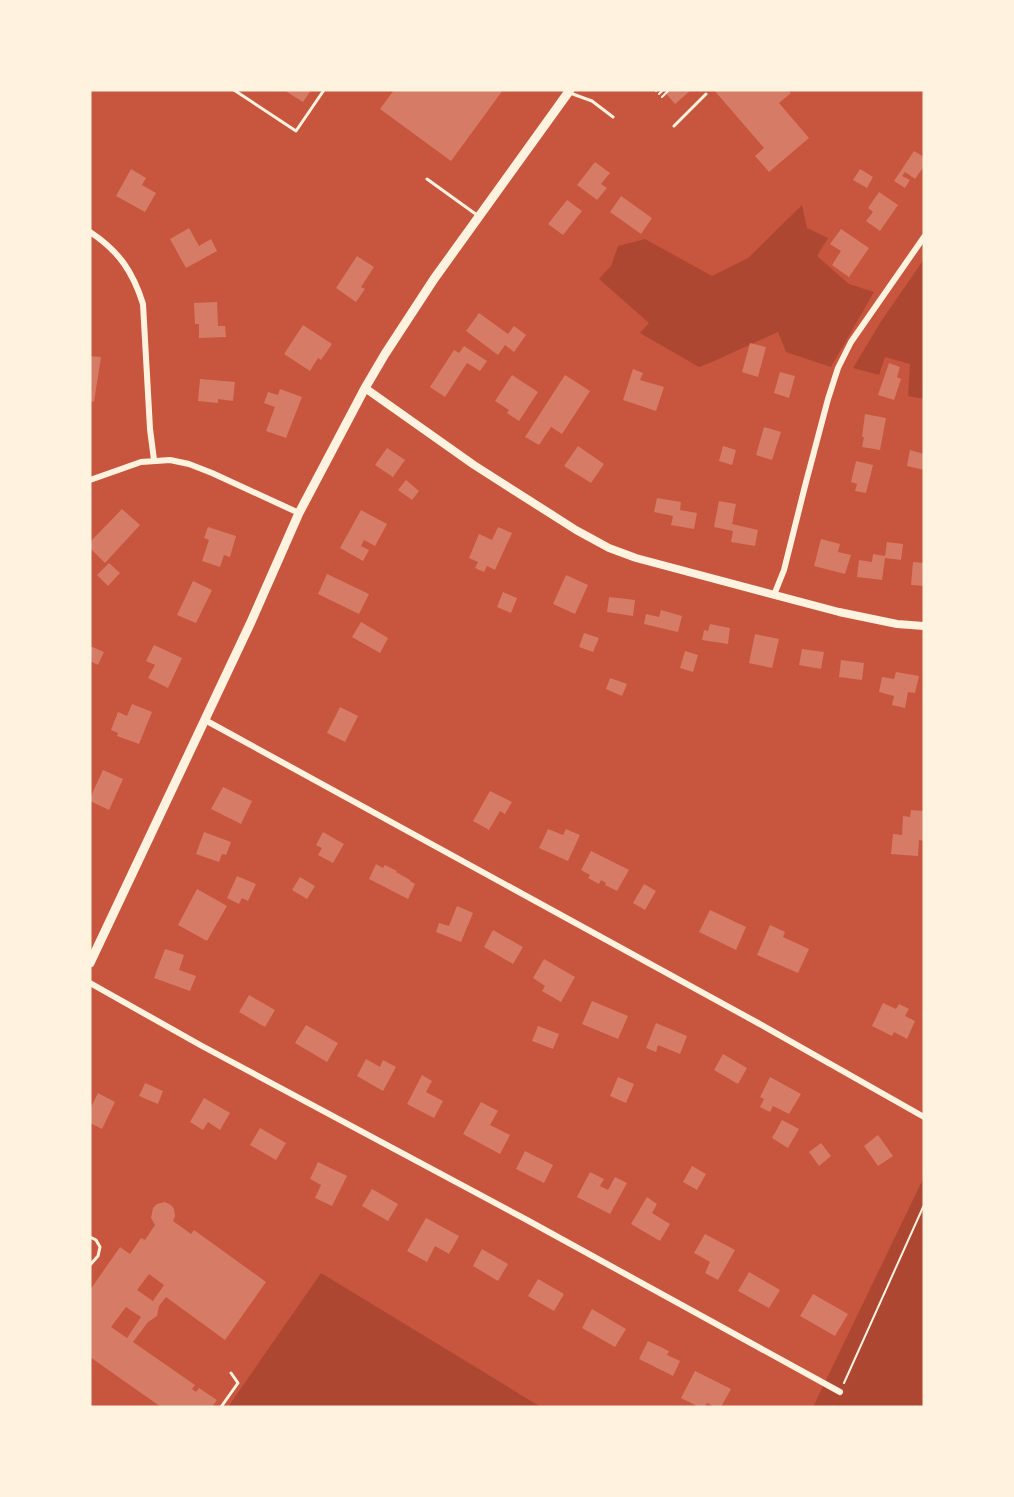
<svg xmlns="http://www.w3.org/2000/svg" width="1014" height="1497" font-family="'Zilla Slab',serif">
	<rect width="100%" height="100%" fill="#c8553d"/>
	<path fill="#ae4732" d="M 802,205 L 807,228 L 828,238 L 817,256 L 849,284 L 874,292 L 831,367 L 786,352 L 778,332 L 712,362 L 699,367 L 640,333 L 649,323 L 599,279 L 611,266 L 618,246 L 645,239 L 712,276 L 748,258 Z
		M 924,259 L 924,399 L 908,396 L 910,364 L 885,357 L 879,375 L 853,368 L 880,323 Z
		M 924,1177 L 924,1407 L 813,1407 Z
		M 321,1273 L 541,1407 L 228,1407 Z"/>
	<path fill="#d67c66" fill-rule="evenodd" d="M 284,90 L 311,90 L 303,102 Z
		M 394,90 L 503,90 L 451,161 L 380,109 Z
		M 663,90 L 691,90 L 675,104 Z
		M 714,90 L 788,90 L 791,93 L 779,103 L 809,138 L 769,172 L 755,156 L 764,148 Z
		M 914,151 L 924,157 L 924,166 L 915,179 L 905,172 L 902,176 L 910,180 L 905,188 L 894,181 Z
		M 595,162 L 610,173 L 601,184 L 607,188 L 597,200 L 577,185 Z
		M 131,169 L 146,178 L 142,185 L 156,193 L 145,212 L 116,196 Z
		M 860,169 L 873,177 L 867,188 L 853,180 Z
		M 879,192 L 898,205 L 880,231 L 866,221 L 873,212 L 868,208 Z
		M 621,196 L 652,218 L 641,234 L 610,212 Z
		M 567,200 L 582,211 L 563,235 L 548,224 Z
		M 189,228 L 199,246 L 211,239 L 217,251 L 186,268 L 170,239 Z
		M 841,229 L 869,248 L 849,277 L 832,265 L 841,251 L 830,244 Z
		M 357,256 L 374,267 L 361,287 L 365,289 L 356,302 L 336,288 Z
		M 217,302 L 218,326 L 225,326 L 226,337 L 199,338 L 199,324 L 195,324 L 194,303 Z
		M 479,313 L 508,334 L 514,326 L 526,335 L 514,352 L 505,345 L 498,355 L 466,331 Z
		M 303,325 L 332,344 L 321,360 L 318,358 L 310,371 L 284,354 Z
		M 750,343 L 766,347 L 758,377 L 742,372 Z
		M 464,346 L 487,361 L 480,371 L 467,363 L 445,397 L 430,387 L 454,350 L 459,353 Z
		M 90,356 L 101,357 L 94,402 L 90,401 Z
		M 889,363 L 900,367 L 897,377 L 901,379 L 894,400 L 878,395 Z
		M 633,369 L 643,373 L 640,380 L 664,387 L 656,411 L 623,400 Z
		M 780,372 L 795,376 L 789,398 L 774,393 Z
		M 512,375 L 538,392 L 519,421 L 507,413 L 509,410 L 495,401 Z
		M 565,375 L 590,391 L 562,434 L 551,427 L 539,445 L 525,437 Z
		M 200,379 L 235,382 L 233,401 L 218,399 L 218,403 L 198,401 Z
		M 280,389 L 302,397 L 286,438 L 266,431 L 275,407 L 264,403 L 268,392 L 278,395 Z
		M 865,414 L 886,418 L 880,450 L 862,447 L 864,437 L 862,437 Z
		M 764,427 L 781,432 L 772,460 L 756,455 Z
		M 578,446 L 604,464 L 591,483 L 564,466 Z
		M 723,446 L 736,450 L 732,465 L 719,461 Z
		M 387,448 L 405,460 L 393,477 L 375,465 Z
		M 910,450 L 924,454 L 924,470 L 907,466 Z
		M 856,461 L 873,465 L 866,493 L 855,491 L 857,484 L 851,482 Z
		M 406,480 L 419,491 L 412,500 L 398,490 Z
		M 657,498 L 681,502 L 680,510 L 697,513 L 694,529 L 671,525 L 673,516 L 654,512 Z
		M 719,501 L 736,504 L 732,524 L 758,530 L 755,546 L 731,542 L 733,531 L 714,527 Z
		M 122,509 L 140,525 L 105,563 L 90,548 L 90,542 Z
		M 361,510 L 387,524 L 375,546 L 364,540 L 361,546 L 369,550 L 363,561 L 340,548 Z
		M 208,527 L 236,536 L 230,557 L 224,555 L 220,567 L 202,561 L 209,540 L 204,538 Z
		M 498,527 L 512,533 L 495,570 L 487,566 L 484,572 L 475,568 L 478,562 L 469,558 L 479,534 L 492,540 Z
		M 821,539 L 840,544 L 838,552 L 851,555 L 845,574 L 814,566 Z
		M 887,542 L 903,544 L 901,560 L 885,558 L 882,580 L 857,577 L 859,560 L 872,562 L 873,554 L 885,556 Z
		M 913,562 L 924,563 L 924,586 L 911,585 Z
		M 109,563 L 120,573 L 108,586 L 97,575 Z
		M 327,574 L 369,594 L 359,614 L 318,594 Z
		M 566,575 L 588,585 L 575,614 L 553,604 Z
		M 193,581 L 212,590 L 196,623 L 177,615 Z
		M 503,592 L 517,598 L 511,613 L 497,607 Z
		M 609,597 L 635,600 L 633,616 L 607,612 Z
		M 661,610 L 682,616 L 678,632 L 644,624 L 646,614 L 659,617 Z
		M 361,622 L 388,638 L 380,653 L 352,637 Z
		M 710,624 L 730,628 L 728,644 L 702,640 L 704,630 L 708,631 Z
		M 584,633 L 599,638 L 593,652 L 579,647 Z
		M 755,634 L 779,639 L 772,668 L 749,663 Z
		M 154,645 L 182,658 L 168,688 L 148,678 L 155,665 L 146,661 Z
		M 90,646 L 104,652 L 98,665 L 90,661 Z
		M 802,649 L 824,652 L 821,669 L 799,665 Z
		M 685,651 L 698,655 L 693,672 L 680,668 Z
		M 841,660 L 864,663 L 862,680 L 839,677 Z
		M 896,672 L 919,676 L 915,693 L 908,692 L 905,708 L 892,705 L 894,696 L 879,692 L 882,677 L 894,679 Z
		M 610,678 L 627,684 L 622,696 L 606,689 Z
		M 132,704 L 152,712 L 139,744 L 117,736 L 118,733 L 111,730 L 118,712 L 127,716 Z
		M 340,707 L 358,716 L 345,742 L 327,733 Z
		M 103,770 L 123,779 L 109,810 L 90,801 L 90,798 Z
		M 223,787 L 252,801 L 241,824 L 211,809 Z
		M 490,791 L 512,802 L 505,814 L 500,811 L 489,830 L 473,821 Z
		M 911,810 L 924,811 L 924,841 L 919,840 L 918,856 L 891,854 L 893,834 L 902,835 L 903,816 L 910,817 Z
		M 548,829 L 563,835 L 566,829 L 580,835 L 568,861 L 539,848 Z
		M 204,832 L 231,842 L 226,855 L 222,854 L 219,862 L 196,854 Z
		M 323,832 L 344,844 L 333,863 L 318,855 L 322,848 L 316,845 Z
		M 591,851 L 629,870 L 617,891 L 605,885 L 606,883 L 601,880 L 599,884 L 588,878 L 590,875 L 581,870 Z
		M 376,864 L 383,868 L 385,865 L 397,871 L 396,872 L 410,880 L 410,881 L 415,884 L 408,899 L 369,879 Z
		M 237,876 L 256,884 L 248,901 L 242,898 L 239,904 L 227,898 Z
		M 300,877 L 315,886 L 307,899 L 292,890 Z
		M 644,884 L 656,891 L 645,910 L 633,903 Z
		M 197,889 L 227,906 L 207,941 L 178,925 Z
		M 457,906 L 473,913 L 461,942 L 436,932 L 439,923 L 449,926 Z
		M 710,910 L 746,927 L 736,950 L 699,932 Z
		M 770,925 L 785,932 L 783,937 L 809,949 L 798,973 L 757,955 Z
		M 493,930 L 523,947 L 513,964 L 484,947 Z
		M 165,949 L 184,955 L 179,970 L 196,976 L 190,991 L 154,978 Z
		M 544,959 L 575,977 L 561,1002 L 542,991 L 545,986 L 533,978 Z
		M 249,995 L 275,1010 L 265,1027 L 239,1012 Z
		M 592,1001 L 628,1016 L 618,1039 L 582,1024 Z
		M 883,1003 L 896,1009 L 899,1004 L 909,1009 L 905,1016 L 915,1021 L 907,1039 L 894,1032 L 892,1036 L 872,1026 Z
		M 656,1023 L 687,1036 L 680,1054 L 658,1045 L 656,1052 L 646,1048 Z
		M 306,1025 L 338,1043 L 327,1062 L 295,1043 Z
		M 538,1026 L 559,1034 L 553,1049 L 532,1041 Z
		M 723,1054 L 747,1068 L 738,1084 L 714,1070 Z
		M 366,1059 L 380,1067 L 383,1060 L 396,1067 L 383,1091 L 357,1076 Z
		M 422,1075 L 432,1081 L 426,1092 L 443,1101 L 434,1118 L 407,1104 Z
		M 618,1077 L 634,1084 L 626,1103 L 610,1096 Z
		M 770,1077 L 801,1094 L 789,1114 L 773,1106 L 770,1112 L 760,1107 L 764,1099 L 760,1097 Z
		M 145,1083 L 163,1091 L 158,1104 L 139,1096 Z
		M 98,1093 L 115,1102 L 102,1129 L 90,1123 L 90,1109 Z
		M 204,1098 L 230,1113 L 220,1130 L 208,1122 L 203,1130 L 190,1122 Z
		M 481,1102 L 498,1111 L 490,1125 L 510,1135 L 500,1154 L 463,1134 Z
		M 782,1120 L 799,1129 L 788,1148 L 772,1138 Z
		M 260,1128 L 286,1143 L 276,1160 L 250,1145 Z
		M 878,1135 L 893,1156 L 878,1166 L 864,1146 Z
		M 821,1143 L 831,1156 L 819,1166 L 809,1152 Z
		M 525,1151 L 553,1165 L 544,1183 L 516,1169 Z
		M 318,1162 L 347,1176 L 332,1206 L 315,1198 L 321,1185 L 310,1179 Z
		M 692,1166 L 706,1174 L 697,1190 L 683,1182 Z
		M 590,1172 L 604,1179 L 600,1186 L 608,1190 L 615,1177 L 627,1183 L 610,1214 L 577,1197 Z
		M 372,1189 L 398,1204 L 388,1221 L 362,1206 Z
		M 647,1197 L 657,1204 L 652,1213 L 670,1224 L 660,1241 L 631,1224 Z
		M 165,1202 L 171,1205 L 174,1209 L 175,1216 L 173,1221 L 191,1234 L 194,1230 L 266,1282 L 225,1340 L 166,1297 L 159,1306 L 157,1316 L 148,1322 L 133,1342 L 195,1385 L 192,1389 L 196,1392 L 199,1388 L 217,1400 L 212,1407 L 161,1407 L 90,1357 L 90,1290 L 120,1247 L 130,1254 L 141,1238 L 145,1240 L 155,1225 L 151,1218 L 153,1208 L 157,1204 ZM 149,1274 L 164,1285 L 153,1301 L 137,1290 ZM 126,1307 L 141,1317 L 127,1338 L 111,1327 Z
		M 426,1218 L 459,1236 L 449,1254 L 435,1246 L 427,1262 L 407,1251 Z
		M 705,1234 L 735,1250 L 718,1280 L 705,1273 L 710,1262 L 694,1253 Z
		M 482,1249 L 508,1264 L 498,1281 L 473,1266 Z
		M 749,1272 L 780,1290 L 769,1308 L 738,1291 Z
		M 538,1279 L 564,1294 L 554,1311 L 528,1296 Z
		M 813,1294 L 848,1314 L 835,1336 L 800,1316 Z
		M 592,1309 L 626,1329 L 615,1347 L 582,1328 Z
		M 648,1341 L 669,1351 L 667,1355 L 680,1361 L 673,1376 L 639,1359 Z
		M 695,1371 L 731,1389 L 721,1407 L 715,1407 L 707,1403 L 705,1407 L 699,1407 L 681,1398 Z"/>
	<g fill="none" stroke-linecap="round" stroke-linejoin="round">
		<path stroke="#fff3e0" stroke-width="2" d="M 656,91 L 656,90
			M 659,94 L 663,90
			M 662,97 L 669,90
			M 844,1383 L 924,1205"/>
		<path stroke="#fff3e0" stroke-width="3" d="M 234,90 L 296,131 L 324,90
			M 570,93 L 592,101 L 613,117
			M 674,126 L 706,94
			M 427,179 L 477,215
			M 90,1237 L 96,1240 L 100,1247 L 98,1256 L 90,1265
			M 221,1407 L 238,1383 L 231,1373"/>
		<path stroke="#fff3e0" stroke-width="6" d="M 90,232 C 119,251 133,272 143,304 L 150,429 L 154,460
			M 90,480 L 141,462 L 170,460 L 189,464 L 212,473 L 299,513
			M 774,595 L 784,570 L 805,486 L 828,399 L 838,368 L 851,342 L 924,237
			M 205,720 L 758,1023 L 924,1117
			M 90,983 L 202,1046 L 527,1220 L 840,1392"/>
		<path stroke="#fff3e0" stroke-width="8" d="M 365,388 L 474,465 L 576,530 L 609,548 L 636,558 L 839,612 L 897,624 L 924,626"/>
		<path stroke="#fff3e0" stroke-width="9" d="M 90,963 L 251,622 L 299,513 L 365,388 L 385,354 L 434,279 L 570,90"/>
	</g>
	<rect width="1014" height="1497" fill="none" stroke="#fff3e0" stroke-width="183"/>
</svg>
